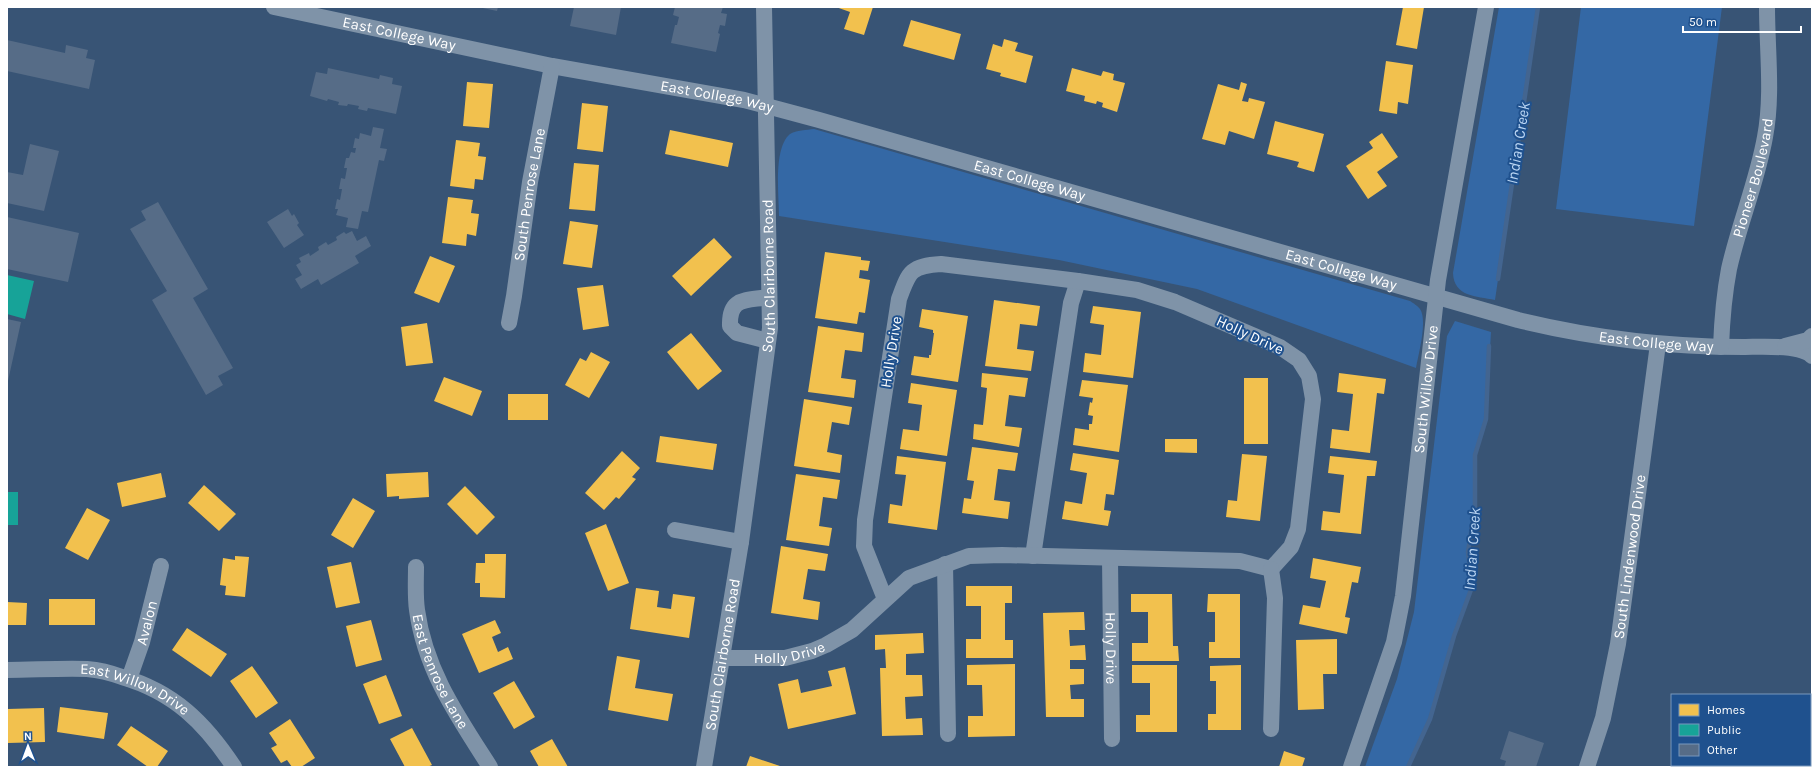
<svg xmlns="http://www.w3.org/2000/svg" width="1819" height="774" font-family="Karla,sans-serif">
	<rect width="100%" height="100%" fill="#385475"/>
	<path fill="#3468a5" d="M 1499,7 L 1538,7 L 1495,300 C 1476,296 1454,297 1453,273 Z
		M 1581,7 L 1722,7 L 1694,226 L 1556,209 Z
		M 814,129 L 1410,301 C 1413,303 1418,306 1420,309 C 1428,321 1418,355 1416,368 L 1197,289 L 1059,260 L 779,216 C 779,196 773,148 790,134 C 796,130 807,130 814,129 Z
		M 1455,321 L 1491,332 L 1486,419 L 1475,455 L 1475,507 L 1468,552 L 1472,587 L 1454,636 L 1430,719 L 1408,767 L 1365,767 L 1397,679 L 1414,612 L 1447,336 Z"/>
	<path fill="#f2c14e" d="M 836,7 L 873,7 L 864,35 L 844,29 L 850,12 Z
		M 1403,7 L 1424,7 L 1417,49 L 1396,45 Z
		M 911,20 L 961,34 L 954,60 L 903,46 Z
		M 1004,39 L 1018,43 L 1015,51 L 1033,56 L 1026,83 L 1000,76 L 1001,73 L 986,69 L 993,44 L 1002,47 Z
		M 1386,61 L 1413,65 L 1408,104 L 1398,102 L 1397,114 L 1379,111 Z
		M 1072,68 L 1101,76 L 1103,71 L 1114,74 L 1113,80 L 1125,83 L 1117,112 L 1102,107 L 1103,103 L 1097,101 L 1096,104 L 1084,101 L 1085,96 L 1066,91 Z
		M 467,82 L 493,84 L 489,128 L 463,126 Z
		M 1241,82 L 1247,84 L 1242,101 L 1248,102 L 1249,98 L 1265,102 L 1254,139 L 1229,131 L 1225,145 L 1202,139 L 1218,84 L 1239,90 Z
		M 582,103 L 608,106 L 603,152 L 577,149 Z
		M 1275,121 L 1324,134 L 1314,172 L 1297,167 L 1299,162 L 1267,154 Z
		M 670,130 L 733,143 L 728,167 L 665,154 Z
		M 1382,133 L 1398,157 L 1377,172 L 1387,186 L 1368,199 L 1346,166 L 1373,148 L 1369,142 Z
		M 456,140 L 480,143 L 478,156 L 486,157 L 483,180 L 475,179 L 474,189 L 450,186 Z
		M 574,163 L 599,165 L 595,211 L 569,209 Z
		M 448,197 L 473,200 L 471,213 L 479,214 L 476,236 L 467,234 L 466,246 L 442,243 Z
		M 570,221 L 598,225 L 592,268 L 563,264 Z
		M 714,238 L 732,257 L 691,296 L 672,276 Z
		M 825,252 L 861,257 L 861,260 L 870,261 L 868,271 L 860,270 L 859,278 L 870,280 L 865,313 L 859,312 L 857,324 L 815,318 Z
		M 430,256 L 455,266 L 439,303 L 414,293 Z
		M 603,285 L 609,326 L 583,330 L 577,288 Z
		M 994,300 L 1040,306 L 1037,326 L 1020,324 L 1017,349 L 1034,351 L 1031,371 L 985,366 Z
		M 1093,306 L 1141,312 L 1133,378 L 1083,372 L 1085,353 L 1101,355 L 1104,325 L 1090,323 Z
		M 922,309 L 968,316 L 958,382 L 911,375 L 914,356 L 929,358 L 929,355 L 931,355 L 934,333 L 933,333 L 933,330 L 919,327 Z
		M 427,323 L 433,363 L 406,366 L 401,327 Z
		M 818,326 L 864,333 L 862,352 L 845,350 L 841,378 L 856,380 L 854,398 L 808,392 Z
		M 691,333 L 722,371 L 698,390 L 667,352 Z
		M 591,352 L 610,362 L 589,398 L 565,385 L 580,358 L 586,361 Z
		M 982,373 L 1028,378 L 1025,397 L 1009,395 L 1005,426 L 1022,428 L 1019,447 L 973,439 L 974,424 L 983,425 L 987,388 L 981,387 Z
		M 1339,373 L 1386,379 L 1384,394 L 1377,393 L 1370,453 L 1330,448 L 1332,429 L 1349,431 L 1353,394 L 1337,392 Z
		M 444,377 L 482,391 L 472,416 L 434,401 Z
		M 1244,378 L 1268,378 L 1268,444 L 1244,444 Z
		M 1082,380 L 1128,385 L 1119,452 L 1073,445 L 1075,428 L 1089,430 L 1089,424 L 1092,424 L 1093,416 L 1088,415 L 1090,402 L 1092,403 L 1093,398 L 1079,396 Z
		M 911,383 L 957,390 L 947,456 L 900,449 L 903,429 L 919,431 L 922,405 L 908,403 Z
		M 508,394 L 548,394 L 548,420 L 508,420 Z
		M 804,399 L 852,407 L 849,425 L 832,422 L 827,452 L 842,455 L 840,473 L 794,466 Z
		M 660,436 L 717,444 L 713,470 L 656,462 Z
		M 1165,439 L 1197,439 L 1197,453 L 1165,452 Z
		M 972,447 L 1018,453 L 1015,471 L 998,469 L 994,500 L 1010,502 L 1008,519 L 962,513 L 964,498 L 971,499 L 974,481 L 967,480 Z
		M 622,451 L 640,468 L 632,477 L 636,479 L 619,499 L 616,497 L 604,510 L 585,493 Z
		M 1073,453 L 1119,460 L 1114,495 L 1106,494 L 1104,510 L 1111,511 L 1108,526 L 1062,519 L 1065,501 L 1082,504 L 1087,473 L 1070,470 Z
		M 1242,454 L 1267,456 L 1260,521 L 1226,517 L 1228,500 L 1237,501 Z
		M 897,456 L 946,462 L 937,530 L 888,523 L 890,504 L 902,506 L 906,475 L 895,474 Z
		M 1330,456 L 1377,461 L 1375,476 L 1367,476 L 1361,534 L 1321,530 L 1323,511 L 1340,513 L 1344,475 L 1328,473 Z
		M 428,472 L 429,497 L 399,499 L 399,496 L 387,497 L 386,474 Z
		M 161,473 L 166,497 L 122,507 L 117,483 Z
		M 796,474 L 840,480 L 837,499 L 823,497 L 819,526 L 832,528 L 829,546 L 786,540 Z
		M 204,485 L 236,514 L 219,531 L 188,503 Z
		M 465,486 L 495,517 L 477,535 L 447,504 Z
		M 353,498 L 375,511 L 353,548 L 331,535 Z
		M 87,508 L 110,520 L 88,560 L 65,548 Z
		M 606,524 L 629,583 L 608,591 L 585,533 Z
		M 781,546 L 828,554 L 825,571 L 808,569 L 803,599 L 820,602 L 818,620 L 771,613 Z
		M 485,554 L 506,554 L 505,598 L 480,597 L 480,583 L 475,583 L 476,563 L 485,563 Z
		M 235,556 L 249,557 L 245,597 L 225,595 L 226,586 L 220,585 L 223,558 L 235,560 Z
		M 1313,558 L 1361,567 L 1358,583 L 1352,582 L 1345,617 L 1350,618 L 1347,634 L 1299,624 L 1303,605 L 1320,608 L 1326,581 L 1310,578 Z
		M 351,562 L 360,603 L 336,608 L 327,567 Z
		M 966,586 L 1012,586 L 1012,603 L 1005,603 L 1005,640 L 1013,640 L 1013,658 L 966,658 L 966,639 L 981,639 L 981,606 L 966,606 Z
		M 636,588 L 659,591 L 657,607 L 671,609 L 673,594 L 695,597 L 689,638 L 630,629 Z
		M 1131,594 L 1172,594 L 1173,646 L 1178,646 L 1179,661 L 1132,661 L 1132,643 L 1148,643 L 1148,612 L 1131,612 Z
		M 1208,594 L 1240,594 L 1240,658 L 1209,658 L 1209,642 L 1215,642 L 1215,612 L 1207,612 Z
		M 49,599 L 95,599 L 95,625 L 49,625 Z
		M 7,602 L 27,603 L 26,625 L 7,625 Z
		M 1084,612 L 1085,630 L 1069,630 L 1070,646 L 1085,645 L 1086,660 L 1070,660 L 1070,669 L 1084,669 L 1084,684 L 1070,685 L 1071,699 L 1084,699 L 1084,717 L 1046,717 L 1043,613 Z
		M 371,620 L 382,660 L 356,667 L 346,626 Z
		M 495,620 L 501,633 L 492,637 L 498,652 L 508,647 L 513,659 L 479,673 L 462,634 Z
		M 187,628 L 227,654 L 211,677 L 172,650 Z
		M 923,633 L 924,653 L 906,654 L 906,675 L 922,675 L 923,696 L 905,697 L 906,719 L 922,718 L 923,735 L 882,736 L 880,668 L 886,668 L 885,649 L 875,650 L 875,635 Z
		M 1337,639 L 1337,674 L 1323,674 L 1324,709 L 1298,710 L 1296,640 Z
		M 617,656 L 640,660 L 635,688 L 673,694 L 668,721 L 608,710 Z
		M 1015,664 L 1015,736 L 968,737 L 968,716 L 983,716 L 982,685 L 967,685 L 967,665 Z
		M 1132,665 L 1177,665 L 1177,732 L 1136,732 L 1136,715 L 1150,715 L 1150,683 L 1132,683 Z
		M 1241,665 L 1241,730 L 1208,730 L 1208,714 L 1216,714 L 1216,681 L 1210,681 L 1210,666 Z
		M 252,666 L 278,703 L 256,718 L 230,681 Z
		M 845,667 L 856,714 L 788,729 L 778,684 L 798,679 L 801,693 L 832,686 L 828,671 Z
		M 386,675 L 402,716 L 379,724 L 363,684 Z
		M 514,681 L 535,717 L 514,729 L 493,693 Z
		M 60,707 L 108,713 L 104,739 L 57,732 Z
		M 44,708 L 45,742 L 8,743 L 7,709 Z
		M 290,719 L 315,758 L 301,767 L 292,767 L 287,760 L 281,763 L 271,748 L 277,745 L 269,733 Z
		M 131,726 L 168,751 L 157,767 L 148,767 L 117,745 Z
		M 412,728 L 432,765 L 427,767 L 405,767 L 390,739 Z
		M 552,739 L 568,767 L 539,767 L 530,751 Z
		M 1284,751 L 1305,758 L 1302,767 L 1279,767 Z
		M 750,756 L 783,767 L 746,767 Z"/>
	<path fill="#17a398" d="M 7,275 L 34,281 L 25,319 L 7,314 Z
		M 7,492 L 18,492 L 18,525 L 7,525 Z"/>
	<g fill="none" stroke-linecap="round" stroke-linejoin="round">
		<path stroke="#436590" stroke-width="4.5" d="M 1498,279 L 1538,7
			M 1408,767 L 1430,719 L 1454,636 L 1472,587 L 1468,552 L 1475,507 L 1475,455 L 1486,419 L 1489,346"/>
	</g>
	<path fill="#566c87" d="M 478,7 L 498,7 L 497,11 Z
		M 574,7 L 621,7 L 616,35 L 570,26 Z
		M 675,7 L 723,7 L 721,13 L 727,14 L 725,26 L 720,25 L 718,33 L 720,34 L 716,52 L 671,43 L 675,25 L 677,25 L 679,17 L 673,15 Z
		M 7,40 L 65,53 L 66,45 L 88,50 L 86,58 L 95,60 L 89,89 L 7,71 Z
		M 328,68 L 379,79 L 380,75 L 393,78 L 392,84 L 402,86 L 396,114 L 368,108 L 367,111 L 358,109 L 359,106 L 348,104 L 347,106 L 338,105 L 339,102 L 328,99 L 327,101 L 310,96 L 316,72 L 327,74 Z
		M 373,127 L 384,129 L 380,148 L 387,149 L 384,161 L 379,160 L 368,212 L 362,211 L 358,229 L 346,227 L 348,218 L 336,215 L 338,209 L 335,209 L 337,199 L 340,200 L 342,189 L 339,189 L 341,178 L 345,179 L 347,168 L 344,168 L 346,158 L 349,158 L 351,152 L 355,153 L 356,148 L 353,148 L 355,138 L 359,139 L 360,133 L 371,136 Z
		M 30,144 L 59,151 L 44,211 L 7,203 L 7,172 L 23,175 Z
		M 158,202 L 208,289 L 193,298 L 233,368 L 218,376 L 223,385 L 206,395 L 152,300 L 167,291 L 130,229 L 146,220 L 141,211 Z
		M 288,209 L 292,216 L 294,214 L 299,223 L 297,225 L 304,235 L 284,248 L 267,222 Z
		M 7,217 L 79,233 L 68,282 L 7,269 Z
		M 352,231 L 357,241 L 366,236 L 371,246 L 355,256 L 359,263 L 321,285 L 318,279 L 301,289 L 295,279 L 302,275 L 296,265 L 301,262 L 299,258 L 309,253 L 310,256 L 319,250 L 318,247 L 326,242 L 328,245 L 337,240 L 336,237 L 344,232 L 346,234 Z
		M 7,319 L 21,322 L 8,381 L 7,381 Z
		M 1509,731 L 1544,743 L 1536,767 L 1527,766 L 1504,767 L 1506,761 L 1500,759 Z"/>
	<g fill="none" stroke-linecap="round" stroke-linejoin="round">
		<g stroke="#7f93a8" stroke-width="16">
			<path id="s1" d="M 274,7 L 552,66 L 744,100 L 819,120 L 1518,320 C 1592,338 1667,347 1744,347 C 1760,347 1800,344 1812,356"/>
			<path id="s2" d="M 509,323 L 514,296 L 530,182 L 552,66"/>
			<path d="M 768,341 L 737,333 L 730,326 C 729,297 745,301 768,297"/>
			<path d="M 1785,346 L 1808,340 L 1812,336"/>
			<path id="s3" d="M 1721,347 C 1722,320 1724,295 1729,269 C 1739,224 1757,182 1765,137 C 1773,95 1767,50 1767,7"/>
			<path d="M 675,530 L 741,542"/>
			<path d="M 1033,556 L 1071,303 L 1078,281"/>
			<path id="s4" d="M 1110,558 L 1112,739"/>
			<path d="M 945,564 L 948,734"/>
			<path id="s5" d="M 416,567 C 416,581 415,596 417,610 C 425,670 458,717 490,767"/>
			<path id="s6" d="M 723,658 L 785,658 L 812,651 L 826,645 L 852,630 L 909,578 L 969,556 L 1002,555 L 1240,561 L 1271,569 L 1291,547 L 1298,529 L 1313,399 L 1309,376 L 1299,360 L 1280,347 L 1175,302 L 1137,290 L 1078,281 L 941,264 C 910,266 909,272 899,299 L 865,520 L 864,546 L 885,599"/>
			<path id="s7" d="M 7,670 C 33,670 60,668 87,669 C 99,670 111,673 122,677 C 174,692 205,723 234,767"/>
			<path id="s8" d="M 129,679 L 142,642 L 161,566"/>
			<path d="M 1271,729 L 1275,598 L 1271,569"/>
			<path id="s9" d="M 704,767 L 741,542 L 770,328 L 764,7"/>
			<path id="s10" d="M 1351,767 L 1394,642 L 1403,596 L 1438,280 L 1486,7"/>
			<path id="s11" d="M 1587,767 L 1603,718 L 1618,644 L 1658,344"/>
		</g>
	</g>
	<g text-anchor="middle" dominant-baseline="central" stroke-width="4" stroke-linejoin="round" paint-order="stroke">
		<g font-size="15" fill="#fff" stroke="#1f518e">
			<text stroke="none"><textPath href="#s1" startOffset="128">East College Way</textPath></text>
			<text stroke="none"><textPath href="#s1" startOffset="452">East College Way</textPath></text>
			<text stroke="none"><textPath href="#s3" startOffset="173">Pioneer Boulevard</textPath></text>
			<text stroke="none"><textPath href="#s1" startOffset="776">East College Way</textPath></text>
			<text stroke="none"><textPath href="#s2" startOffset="130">South Penrose Lane</textPath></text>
			<text stroke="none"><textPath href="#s1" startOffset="1100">East College Way</textPath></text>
			<text stroke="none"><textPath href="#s9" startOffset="496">South Clairborne Road</textPath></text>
			<text transform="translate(1250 335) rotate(25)">Holly Drive</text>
			<text stroke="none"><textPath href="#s1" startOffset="1424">East College Way</textPath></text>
			<text transform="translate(891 352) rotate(-81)">Holly Drive</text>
			<text stroke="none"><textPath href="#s10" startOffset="387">South Willow Drive</textPath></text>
			<text stroke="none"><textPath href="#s11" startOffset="215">South Lindenwood Drive</textPath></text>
			<text stroke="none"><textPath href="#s8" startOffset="59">Avalon</textPath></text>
			<text stroke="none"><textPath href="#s4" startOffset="90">Holly Drive</textPath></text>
			<text stroke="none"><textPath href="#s6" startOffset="67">Holly Drive</textPath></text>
			<text stroke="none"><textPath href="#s9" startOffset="114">South Clairborne Road</textPath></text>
			<text stroke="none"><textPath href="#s5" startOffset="109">East Penrose Lane</textPath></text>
			<text stroke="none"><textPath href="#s7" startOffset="132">East Willow Drive</textPath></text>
		</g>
		<g font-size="16" font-style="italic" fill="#bad5f3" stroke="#1f518e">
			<text transform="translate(1518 143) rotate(-81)">Indian Creek</text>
			<text transform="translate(1472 549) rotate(-86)">Indian Creek</text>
		</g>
	</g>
	<rect width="1819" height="774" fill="none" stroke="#ffffff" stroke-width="16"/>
	<rect x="1671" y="694" width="140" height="72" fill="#1f518e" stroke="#7997bb"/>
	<rect x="1679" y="704" width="20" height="12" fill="#f2c14e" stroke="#7997bb"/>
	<text x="1707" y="714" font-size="12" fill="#ffffff">Homes</text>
	<rect x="1679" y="724" width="20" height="12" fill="#17a398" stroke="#7997bb"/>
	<text x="1707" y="734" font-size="12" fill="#ffffff">Public</text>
	<rect x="1679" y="744" width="20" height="12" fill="#566c87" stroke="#7997bb"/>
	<text x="1707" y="754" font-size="12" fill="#ffffff">Other</text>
	<g transform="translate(28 746) rotate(359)" stroke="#1f518e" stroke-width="3" paint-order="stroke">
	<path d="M0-3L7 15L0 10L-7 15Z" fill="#ffffff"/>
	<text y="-6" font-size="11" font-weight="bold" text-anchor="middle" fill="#ffffff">N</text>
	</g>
	<path d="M1683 26v6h118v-6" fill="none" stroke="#ffffff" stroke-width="2"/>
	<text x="1689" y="26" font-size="12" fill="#ffffff" stroke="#1f518e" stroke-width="3" paint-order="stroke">50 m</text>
</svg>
